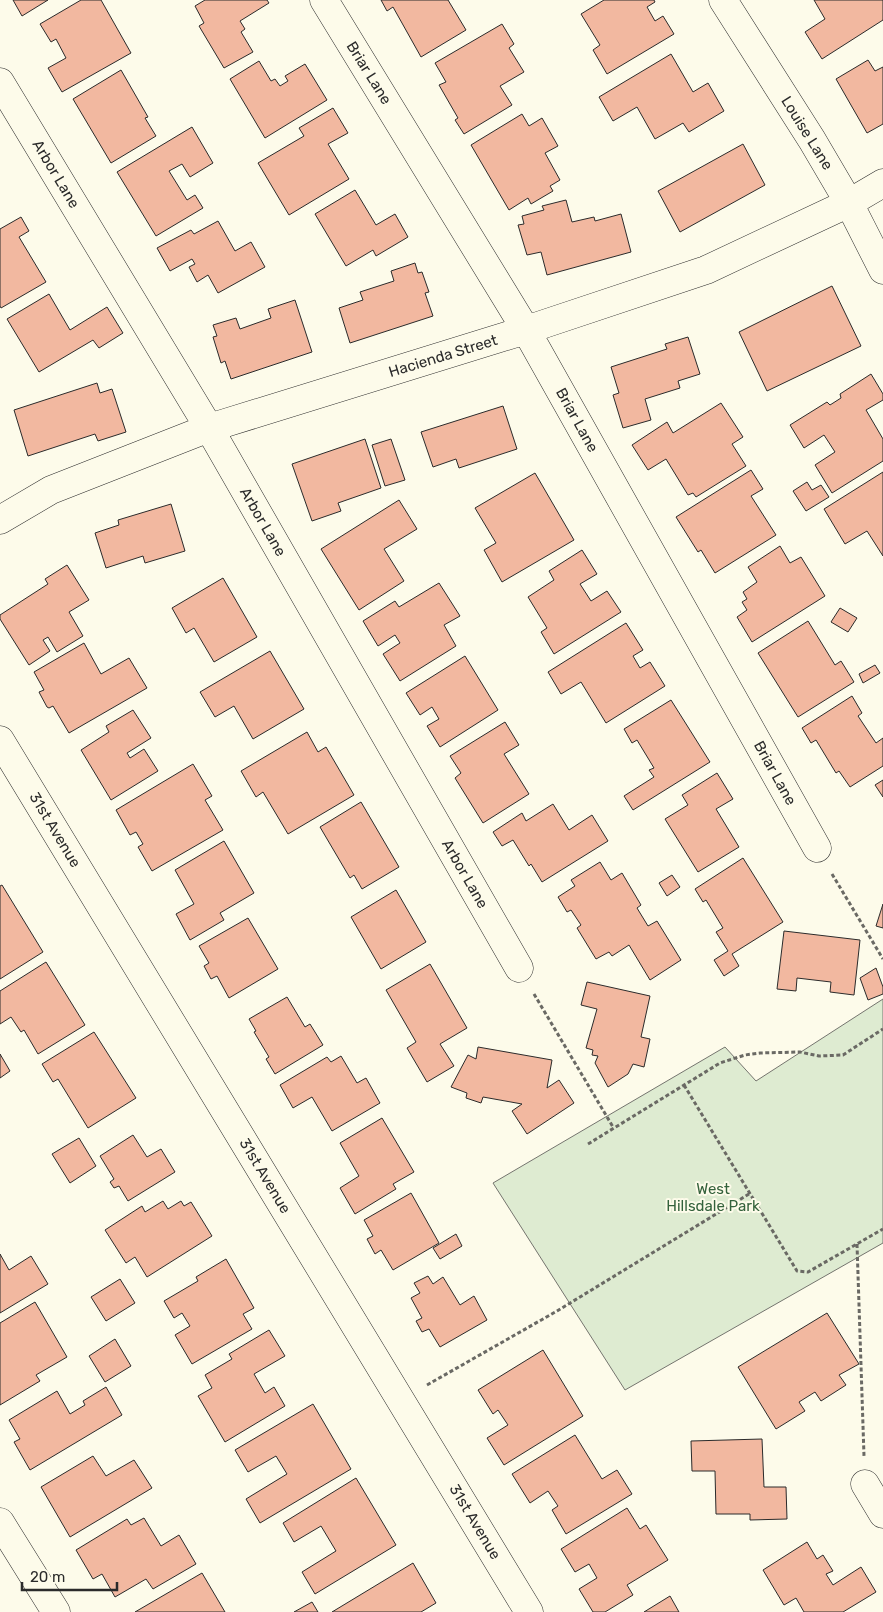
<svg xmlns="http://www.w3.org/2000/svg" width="883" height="1612" font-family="Rubik,sans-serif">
	<rect width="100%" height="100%" fill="#fdfbea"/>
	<path fill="#deebd1" stroke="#74746e" d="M 883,999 L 883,1243 L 625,1390 L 493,1183 L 725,1047 L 756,1081 Z"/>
	<path fill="#f2b8a0" stroke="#2b2b2b" d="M 13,0 L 48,0 L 22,16 Z
		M 81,0 L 101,0 L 131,53 L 62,92 L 48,68 L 66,58 L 56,39 L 51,42 L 40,24 Z
		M 205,0 L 267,0 L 269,3 L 240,21 L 245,29 L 241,32 L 253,52 L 224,68 L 199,26 L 204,23 L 195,6 Z
		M 381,0 L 448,0 L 466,30 L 421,57 L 393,7 L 387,11 Z
		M 604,0 L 654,0 L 655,2 L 647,7 L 655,21 L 663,16 L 674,34 L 607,74 L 593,50 L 600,45 L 581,14 Z
		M 814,0 L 883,0 L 883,20 L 822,59 L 805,32 L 825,19 Z
		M 502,24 L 514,44 L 509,48 L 524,72 L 500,86 L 512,105 L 464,134 L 455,120 L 458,118 L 439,85 L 446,82 L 435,63 Z
		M 671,54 L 693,92 L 708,83 L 724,111 L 689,132 L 683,123 L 655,139 L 637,107 L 613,121 L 599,97 Z
		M 868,60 L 875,71 L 883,67 L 883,124 L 867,133 L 836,79 Z
		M 259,61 L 271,81 L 275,79 L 280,86 L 288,81 L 285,76 L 305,64 L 327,100 L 265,138 L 230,79 Z
		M 121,70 L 148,117 L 145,118 L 156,136 L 111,163 L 73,99 Z
		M 333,108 L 348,133 L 328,144 L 349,179 L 289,215 L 258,163 L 304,136 L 299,128 Z
		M 522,114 L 529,126 L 542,118 L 558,146 L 545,153 L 560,180 L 550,186 L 553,191 L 531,204 L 528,198 L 509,210 L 471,145 Z
		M 192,127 L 213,163 L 190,177 L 182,164 L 169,171 L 187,200 L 195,195 L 203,208 L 156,236 L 117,172 Z
		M 743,144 L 765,185 L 680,232 L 658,191 Z
		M 355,190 L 376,225 L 395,214 L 408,237 L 376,256 L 373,250 L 346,266 L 315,214 Z
		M 566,200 L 572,222 L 594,217 L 595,221 L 621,214 L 631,252 L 547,275 L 541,252 L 527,255 L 518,225 L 524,224 L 522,216 L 544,210 L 542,206 Z
		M 21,217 L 29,231 L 19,237 L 46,282 L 1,308 L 0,306 L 0,229 Z
		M 218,221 L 235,251 L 251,242 L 265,267 L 218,293 L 208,275 L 197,282 L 189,267 L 195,264 L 192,259 L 170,271 L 157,248 L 191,230 L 194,234 Z
		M 415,263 L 418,273 L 422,272 L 429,292 L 425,293 L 433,316 L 350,343 L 339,308 L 363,300 L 360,292 L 394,281 L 391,271 Z
		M 832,286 L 861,346 L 767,391 L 739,332 Z
		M 49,294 L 70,330 L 107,307 L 123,333 L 99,348 L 93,340 L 39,372 L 7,319 Z
		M 295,300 L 312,352 L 231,379 L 225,361 L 221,363 L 213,337 L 217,336 L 213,325 L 236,318 L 240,329 L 271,318 L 268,309 Z
		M 688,337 L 700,374 L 678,381 L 680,388 L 645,399 L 651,420 L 623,428 L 613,395 L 619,393 L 611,367 L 667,349 L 665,344 Z
		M 871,374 L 883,394 L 883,400 L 866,410 L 883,439 L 883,461 L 832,493 L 815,465 L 835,452 L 824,435 L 804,448 L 790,425 L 827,402 L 830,405 L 841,398 L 840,394 Z
		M 97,383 L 100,393 L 112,389 L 126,432 L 98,441 L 95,434 L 28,456 L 14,410 Z
		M 721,403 L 743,437 L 732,444 L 746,466 L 696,497 L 693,493 L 688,495 L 666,459 L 648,470 L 632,445 L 667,422 L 673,433 Z
		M 503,406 L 517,449 L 459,468 L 456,459 L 433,467 L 421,432 Z
		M 365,439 L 381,488 L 338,503 L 341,511 L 312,521 L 292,464 Z
		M 391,439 L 405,480 L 385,486 L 372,445 Z
		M 751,470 L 763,489 L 751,496 L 776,535 L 715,573 L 701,550 L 698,552 L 676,517 Z
		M 883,472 L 883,556 L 867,531 L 845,544 L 824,509 Z
		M 535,473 L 574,540 L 502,582 L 484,550 L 496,543 L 475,508 Z
		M 807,482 L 812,490 L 821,485 L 829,497 L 806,511 L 793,491 Z
		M 399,500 L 417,529 L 384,549 L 404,581 L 359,610 L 321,549 Z
		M 171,504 L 185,551 L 145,563 L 143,556 L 106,568 L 95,533 L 119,525 L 118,520 Z
		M 780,546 L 790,563 L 801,557 L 825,596 L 752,642 L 737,617 L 747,610 L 742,602 L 747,599 L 743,592 L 757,582 L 748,567 Z
		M 582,550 L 597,574 L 580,584 L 591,601 L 607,591 L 621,612 L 554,654 L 541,632 L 547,628 L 528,597 L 554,580 L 549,571 Z
		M 67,565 L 89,600 L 69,612 L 83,636 L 57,652 L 48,637 L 43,640 L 50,651 L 29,665 L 0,619 L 0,615 L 48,584 L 45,579 Z
		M 223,578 L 257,637 L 214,662 L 194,628 L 186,633 L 172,608 Z
		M 439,583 L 460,616 L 444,625 L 456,646 L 400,681 L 383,654 L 400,643 L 395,635 L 378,646 L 363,621 L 395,601 L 399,607 Z
		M 840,608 L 857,618 L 848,632 L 831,622 Z
		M 808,621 L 835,665 L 841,661 L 854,682 L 798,717 L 758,653 Z
		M 626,623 L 643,650 L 633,656 L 640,668 L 650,662 L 665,686 L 606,723 L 581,682 L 561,694 L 548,672 Z
		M 84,643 L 101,674 L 129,658 L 147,688 L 69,733 L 53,706 L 49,708 L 47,707 L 40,694 L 39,692 L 44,690 L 34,672 Z
		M 270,651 L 304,709 L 253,739 L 234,706 L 215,717 L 200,692 Z
		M 465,656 L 498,710 L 440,747 L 427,726 L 439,719 L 432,707 L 420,715 L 406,693 Z
		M 875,665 L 880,673 L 863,683 L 859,674 Z
		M 852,696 L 862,713 L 858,716 L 876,743 L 883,738 L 883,766 L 850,787 L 839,771 L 836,773 L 816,740 L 811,743 L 802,728 Z
		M 671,700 L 710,762 L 633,810 L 624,796 L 654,777 L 649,770 L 654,768 L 637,740 L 632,743 L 624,729 Z
		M 133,710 L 151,738 L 127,753 L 130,758 L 144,749 L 158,771 L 111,800 L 81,750 L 109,732 L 106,726 Z
		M 505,722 L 519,745 L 504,754 L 529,794 L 483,823 L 455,778 L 461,773 L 450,756 Z
		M 307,732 L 318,752 L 326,747 L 354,795 L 288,834 L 263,792 L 256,797 L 241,771 Z
		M 193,764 L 212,796 L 205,800 L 223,830 L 152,871 L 138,847 L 143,844 L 136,832 L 130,835 L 116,810 Z
		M 717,773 L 733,799 L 716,809 L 739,847 L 698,872 L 665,819 L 688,805 L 682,795 Z
		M 883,780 L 883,797 L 875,785 Z
		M 361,802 L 399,867 L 362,889 L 354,875 L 350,878 L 320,827 Z
		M 553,804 L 569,830 L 592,815 L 608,841 L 542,882 L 531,864 L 529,866 L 513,840 L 502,846 L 493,832 L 522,813 L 526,821 Z
		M 224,841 L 254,893 L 220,913 L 224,920 L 190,940 L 176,914 L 194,904 L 175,870 Z
		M 743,858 L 783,922 L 732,954 L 739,966 L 724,976 L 714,960 L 728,951 L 716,932 L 723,928 L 706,900 L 703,902 L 695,889 Z
		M 600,862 L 611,880 L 622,873 L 641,905 L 637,908 L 648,926 L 657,921 L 681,960 L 650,980 L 629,945 L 612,956 L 609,952 L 596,959 L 577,928 L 581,925 L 571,910 L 567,912 L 558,897 L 575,886 L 571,880 Z
		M 672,875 L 680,887 L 667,896 L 659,883 Z
		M 2,885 L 43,952 L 0,979 L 0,886 Z
		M 396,890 L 426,942 L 381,969 L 351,917 Z
		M 883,904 L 883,928 L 876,926 Z
		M 248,918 L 278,969 L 229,998 L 217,976 L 211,979 L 204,966 L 209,963 L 199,946 Z
		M 784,931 L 860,940 L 854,995 L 830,992 L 831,982 L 797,978 L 796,991 L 777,989 Z
		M 46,962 L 85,1025 L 38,1054 L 24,1030 L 21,1032 L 11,1017 L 0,1024 L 0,991 Z
		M 430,964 L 467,1028 L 440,1044 L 454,1066 L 427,1082 L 407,1048 L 416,1042 L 386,990 Z
		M 876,968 L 883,987 L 883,994 L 868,1000 L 860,978 Z
		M 587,982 L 650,996 L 641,1037 L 650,1039 L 644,1067 L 633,1064 L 628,1074 L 608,1087 L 595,1063 L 598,1056 L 592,1055 L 593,1050 L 586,1048 L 597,1009 L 581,1005 Z
		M 287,997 L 305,1027 L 310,1024 L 323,1045 L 275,1074 L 266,1059 L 269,1057 L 254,1032 L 256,1031 L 249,1019 Z
		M 94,1032 L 136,1098 L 88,1128 L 58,1079 L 53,1082 L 42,1064 Z
		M 478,1047 L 552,1060 L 547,1088 L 559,1080 L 574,1103 L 527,1134 L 512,1111 L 522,1104 L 483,1097 L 481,1103 L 466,1098 L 467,1093 L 451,1087 L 468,1055 L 476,1059 Z
		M 0,1054 L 10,1071 L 0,1078 Z
		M 341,1056 L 357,1083 L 366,1078 L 380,1103 L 332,1131 L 312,1097 L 293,1108 L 280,1085 L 327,1057 L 331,1062 Z
		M 382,1118 L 414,1172 L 393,1184 L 396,1189 L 355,1214 L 340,1188 L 359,1176 L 340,1143 Z
		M 133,1135 L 147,1157 L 161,1149 L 175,1172 L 128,1201 L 119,1186 L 114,1188 L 110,1182 L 114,1179 L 100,1156 Z
		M 79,1138 L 96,1166 L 70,1183 L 52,1154 Z
		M 411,1193 L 439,1243 L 393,1270 L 381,1250 L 375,1254 L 367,1239 L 373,1236 L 364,1220 Z
		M 163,1201 L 168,1209 L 181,1201 L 184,1206 L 191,1202 L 212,1236 L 147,1277 L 135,1257 L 126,1263 L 105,1230 L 142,1206 L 145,1212 Z
		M 456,1234 L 462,1246 L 440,1259 L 433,1248 Z
		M 0,1254 L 9,1270 L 31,1256 L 48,1284 L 0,1313 Z
		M 226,1259 L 254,1308 L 243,1314 L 252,1329 L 192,1364 L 175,1335 L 190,1326 L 182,1313 L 174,1318 L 164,1301 L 198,1281 L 196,1277 Z
		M 428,1276 L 433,1284 L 443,1277 L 460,1305 L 474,1296 L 487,1320 L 440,1347 L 429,1329 L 422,1332 L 416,1321 L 422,1318 L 411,1298 L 420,1293 L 414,1283 Z
		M 120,1279 L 135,1303 L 106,1321 L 91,1297 Z
		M 35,1302 L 67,1357 L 36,1375 L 40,1381 L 0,1405 L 0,1323 Z
		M 827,1313 L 859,1364 L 839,1375 L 846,1385 L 821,1401 L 815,1392 L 799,1402 L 805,1411 L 776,1429 L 738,1367 Z
		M 269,1330 L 285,1356 L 254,1374 L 265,1393 L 274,1387 L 285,1406 L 225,1442 L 198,1396 L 212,1388 L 205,1375 L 232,1359 L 229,1354 Z
		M 115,1339 L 131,1366 L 105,1382 L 89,1356 Z
		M 543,1350 L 583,1416 L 504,1465 L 487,1438 L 508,1425 L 498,1410 L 493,1414 L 478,1390 Z
		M 106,1387 L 122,1415 L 30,1470 L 14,1442 L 20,1439 L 9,1420 L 57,1391 L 70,1414 L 85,1405 L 83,1401 Z
		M 313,1404 L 351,1469 L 260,1523 L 246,1499 L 287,1474 L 276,1456 L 248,1472 L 235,1450 Z
		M 575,1435 L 602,1479 L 617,1470 L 632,1494 L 566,1534 L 552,1510 L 558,1506 L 548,1491 L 530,1503 L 512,1474 Z
		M 762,1439 L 764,1487 L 786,1487 L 787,1519 L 750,1520 L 750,1514 L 716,1514 L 715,1471 L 692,1471 L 691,1441 Z
		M 93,1456 L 106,1476 L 134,1460 L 152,1488 L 70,1537 L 41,1487 Z
		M 356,1478 L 396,1545 L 315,1594 L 302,1572 L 336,1551 L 321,1526 L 294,1542 L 283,1523 Z
		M 627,1508 L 640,1529 L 646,1525 L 668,1560 L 627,1585 L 633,1595 L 605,1612 L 593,1612 L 579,1589 L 597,1578 L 589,1564 L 575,1572 L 561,1549 Z
		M 144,1518 L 161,1546 L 179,1535 L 196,1564 L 153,1589 L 146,1579 L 115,1597 L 102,1574 L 93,1579 L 76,1550 L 127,1519 L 131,1525 Z
		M 807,1542 L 817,1559 L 823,1555 L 833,1571 L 826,1574 L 833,1585 L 861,1567 L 876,1592 L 843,1612 L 804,1612 L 796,1598 L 784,1605 L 763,1570 Z
		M 413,1563 L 436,1603 L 421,1612 L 332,1612 Z
		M 202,1573 L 225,1612 L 135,1612 Z
		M 670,1596 L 679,1612 L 644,1612 Z
		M 312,1602 L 318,1612 L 294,1612 Z"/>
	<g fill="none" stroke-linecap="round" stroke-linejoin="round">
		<g stroke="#2b2b2b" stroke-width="29">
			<path id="minor" d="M 324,0 L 526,330 L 817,848
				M 723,0 L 812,140 L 849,203 L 883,270
				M 0,82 L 209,428 L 519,968
				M 0,520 L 51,490 L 209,428 L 526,330 L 706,270 L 849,203 L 883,183
				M 865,1484 L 883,1514
				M 0,1522 L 56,1612"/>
		</g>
		<g stroke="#2b2b2b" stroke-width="29">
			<path id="tertiary" d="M 0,740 L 529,1612"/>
		</g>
		<path stroke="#6a6964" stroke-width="3" stroke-dasharray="4 2.5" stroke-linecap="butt" d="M 832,874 L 883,959
			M 534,994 L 613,1127
			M 684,1085 L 797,1271 L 808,1272 L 883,1229
			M 588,1144 L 720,1063 L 745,1055 L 760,1053 L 800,1052 L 819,1056 L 843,1055 L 883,1029
			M 857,1244 L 864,1456
			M 427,1385 L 557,1311 L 749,1194"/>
		<use href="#minor" stroke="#fdfbea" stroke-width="28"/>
		<use href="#tertiary" stroke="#fdfbea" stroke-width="28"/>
	</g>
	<g text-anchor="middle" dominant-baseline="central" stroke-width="4" stroke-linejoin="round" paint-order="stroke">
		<g font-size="15" fill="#2b2b2b" stroke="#fdfbea">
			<text transform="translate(369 73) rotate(58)">Briar Lane</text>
			<text transform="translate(807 133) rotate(58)">Louise Lane</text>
			<text transform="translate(56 174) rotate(59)">Arbor Lane</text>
			<text transform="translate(443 356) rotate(-17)">Hacienda Street</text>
			<text transform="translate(577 420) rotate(61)">Briar Lane</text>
			<text transform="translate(263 522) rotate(60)">Arbor Lane</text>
			<text transform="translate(775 773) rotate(61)">Briar Lane</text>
			<text transform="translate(55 830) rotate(59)">31st Avenue</text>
			<text transform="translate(465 874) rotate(60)">Arbor Lane</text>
			<text transform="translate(265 1176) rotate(59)">31st Avenue</text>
			<text transform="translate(475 1522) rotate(59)">31st Avenue</text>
		</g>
		<g font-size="15" fill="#34623c" stroke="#fdfbea">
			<text x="713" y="1189">West<tspan x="713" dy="17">Hillsdale Park</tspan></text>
		</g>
	</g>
	<path d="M22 1582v8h95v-8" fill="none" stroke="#2b2b2b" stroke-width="2.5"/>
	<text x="30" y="1582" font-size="15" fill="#2b2b2b" stroke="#fdfbea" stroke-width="4" paint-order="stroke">20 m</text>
</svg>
